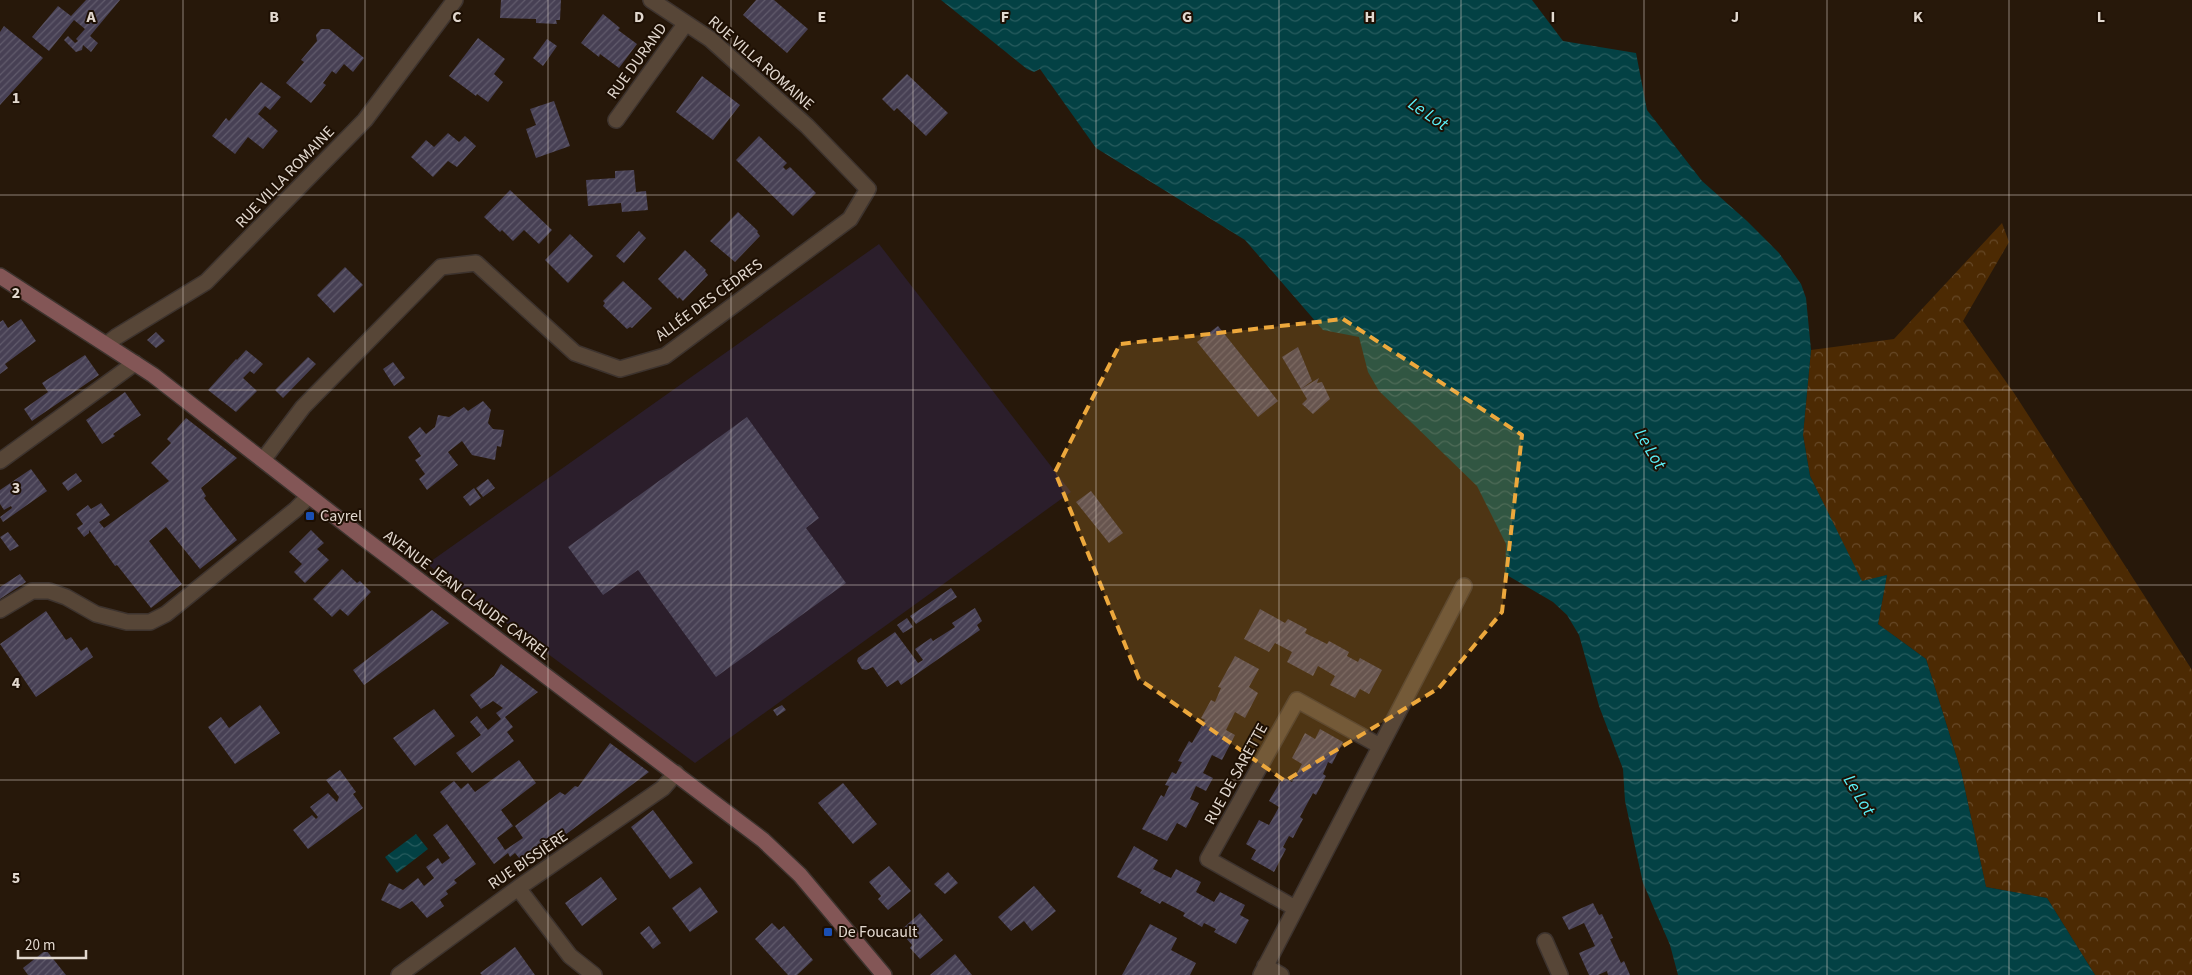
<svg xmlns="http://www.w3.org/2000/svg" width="2192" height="975" font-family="'Source Sans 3',sans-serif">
	<defs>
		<pattern id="forest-crowns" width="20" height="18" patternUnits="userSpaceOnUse" patternTransform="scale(1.25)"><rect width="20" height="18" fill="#4c2a03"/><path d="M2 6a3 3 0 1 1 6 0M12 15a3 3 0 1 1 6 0" fill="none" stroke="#664827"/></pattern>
		<pattern id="water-waves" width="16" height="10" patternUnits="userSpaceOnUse" patternTransform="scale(1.25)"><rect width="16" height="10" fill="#034144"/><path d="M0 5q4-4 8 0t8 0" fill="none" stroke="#275c5e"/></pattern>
		<pattern id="building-hatch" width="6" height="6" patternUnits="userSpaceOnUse" patternTransform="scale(1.25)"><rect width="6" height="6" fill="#474054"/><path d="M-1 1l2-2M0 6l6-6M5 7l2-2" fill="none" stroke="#615b6c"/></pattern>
	</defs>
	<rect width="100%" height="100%" fill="#27180a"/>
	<path fill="#2b1e2b" d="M 879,244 L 1071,492 L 695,763 L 427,564 Z"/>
	<path fill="url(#forest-crowns)" d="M 2002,223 L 2009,242 L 1963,321 L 2014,393 L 2192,670 L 2192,975 L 2095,975 L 2047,898 L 1986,887 L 1961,771 L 1926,659 L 1878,624 L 1887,575 L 1862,582 L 1810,476 L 1803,435 L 1811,350 L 1894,339 Z"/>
	<path fill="url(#water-waves)" d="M 941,0 L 1532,0 L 1563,41 L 1636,53 L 1647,110 L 1702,181 L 1747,221 L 1779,253 L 1801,284 L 1806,298 L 1811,350 L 1803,435 L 1810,476 L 1862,581 L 1887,575 L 1878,624 L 1926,659 L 1961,771 L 1986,887 L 2047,898 L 2095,975 L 1678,975 L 1670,945 L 1643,883 L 1625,801 L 1623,769 L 1599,706 L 1579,635 L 1567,615 L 1553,602 L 1505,574 L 1506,544 L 1477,486 L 1379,391 L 1368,372 L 1359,337 L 1323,330 L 1245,240 L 1096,148 L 1040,69 L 1034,72 L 1027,69 Z
		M 416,834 L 428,849 L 397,873 L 385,857 Z"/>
	<path fill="url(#building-hatch)" d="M 86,0 L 120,0 L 90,36 L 98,43 L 91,52 L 83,45 L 82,50 L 76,52 L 64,40 L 68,36 L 75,43 L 78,41 L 76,39 L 85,29 L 74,20 L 49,51 L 32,37 L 58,6 L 71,16 Z
		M 501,0 L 561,0 L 560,20 L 556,20 L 557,24 L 536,23 L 536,19 L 500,18 Z
		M 756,0 L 774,0 L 808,29 L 787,53 L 743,15 Z
		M 603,14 L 620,28 L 618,30 L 637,44 L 619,68 L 600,54 L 599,57 L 581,43 Z
		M 4,26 L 43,58 L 0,105 L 0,32 Z
		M 321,29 L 329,29 L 364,58 L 353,72 L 344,64 L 336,74 L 332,71 L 323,83 L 326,85 L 311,103 L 286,83 L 304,62 L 301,60 L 317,41 L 316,35 Z
		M 478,38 L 505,59 L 494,74 L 503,82 L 488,102 L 477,94 L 476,96 L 449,76 Z
		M 547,39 L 557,46 L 543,66 L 533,58 Z
		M 907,74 L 948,113 L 926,136 L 897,108 L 894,111 L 882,99 Z
		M 702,76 L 740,105 L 713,140 L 676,112 Z
		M 261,82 L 281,97 L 270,110 L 265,106 L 258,114 L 278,131 L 263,149 L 248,137 L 235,154 L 212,136 L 226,118 L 229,121 Z
		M 554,101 L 570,146 L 536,158 L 526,129 L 536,125 L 530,109 Z
		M 448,133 L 459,142 L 465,136 L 476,146 L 457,167 L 448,161 L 433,177 L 411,157 L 426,140 L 434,147 Z
		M 759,136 L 787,163 L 783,167 L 786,170 L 790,167 L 816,193 L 793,216 L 736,160 Z
		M 634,170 L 636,192 L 646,191 L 648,210 L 622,212 L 621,203 L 588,206 L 586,180 L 615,178 L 615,171 Z
		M 510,190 L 552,230 L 539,244 L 524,230 L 513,241 L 502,230 L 500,232 L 484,217 Z
		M 738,212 L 758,231 L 757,232 L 760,236 L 735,262 L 710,241 Z
		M 639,231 L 646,238 L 624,263 L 616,256 Z
		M 570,234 L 593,256 L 568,283 L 545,260 Z
		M 685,250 L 706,270 L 705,271 L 708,275 L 683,301 L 679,297 L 678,299 L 658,279 Z
		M 345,267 L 363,285 L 334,313 L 317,295 Z
		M 623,281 L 652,308 L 632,328 L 630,327 L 627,329 L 603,306 L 605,303 L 603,301 Z
		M 21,319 L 36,341 L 5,364 L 8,368 L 0,374 L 0,322 L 3,320 L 8,328 Z
		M 1218,326 L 1278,401 L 1258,417 L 1197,342 Z
		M 156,332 L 165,341 L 156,348 L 147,340 Z
		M 1298,347 L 1312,381 L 1301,389 L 1282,357 Z
		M 246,350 L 263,364 L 254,374 L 250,371 L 243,378 L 257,391 L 236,412 L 208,390 L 236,359 L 237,360 Z
		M 85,355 L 99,375 L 32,421 L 24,409 L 48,392 L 42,383 Z
		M 308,357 L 316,364 L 283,398 L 275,390 Z
		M 393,362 L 405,378 L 394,386 L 383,369 Z
		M 1319,378 L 1317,383 L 1322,382 L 1330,399 L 1313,414 L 1302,404 L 1307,399 L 1301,389 Z
		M 125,392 L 141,415 L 113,434 L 115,436 L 102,444 L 86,420 Z
		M 483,401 L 491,410 L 488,423 L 493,429 L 504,430 L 501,447 L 497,446 L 495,460 L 472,455 L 462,441 L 448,452 L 458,465 L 427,490 L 419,479 L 425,474 L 415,460 L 421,456 L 408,437 L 420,427 L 426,434 L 435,427 L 438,415 L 449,417 L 464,407 L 468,411 Z
		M 747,417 L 819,518 L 806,528 L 846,583 L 716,677 L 638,570 L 603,595 L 568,547 Z
		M 186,418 L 237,458 L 201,488 L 206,496 L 204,498 L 237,540 L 200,569 L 166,527 L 149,541 L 182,584 L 151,608 L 117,565 L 115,566 L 89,530 L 89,533 L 84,537 L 77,528 L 83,524 L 76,514 L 88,505 L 91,509 L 101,503 L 110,515 L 99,522 L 104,528 L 169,481 L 151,463 L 171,443 L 167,439 Z
		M 31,469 L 47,491 L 3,522 L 0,517 L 12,508 L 11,506 L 4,510 L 0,504 L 0,490 Z
		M 76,473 L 82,481 L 68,491 L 62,483 Z
		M 488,479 L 495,488 L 483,497 L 476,488 Z
		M 474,488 L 481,498 L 470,506 L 463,497 Z
		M 1091,491 L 1123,533 L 1109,543 L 1076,502 Z
		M 311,530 L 324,543 L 317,549 L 329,560 L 305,583 L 294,572 L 302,564 L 289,552 Z
		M 8,532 L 19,546 L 10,551 L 0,537 Z
		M 342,569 L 357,583 L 360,581 L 371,592 L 348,616 L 340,609 L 332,617 L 313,599 Z
		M 20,574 L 26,582 L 0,599 L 0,587 Z
		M 951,588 L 957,597 L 916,624 L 910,616 Z
		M 975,608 L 982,621 L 977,625 L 980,630 L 901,685 L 898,680 L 887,687 L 873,667 L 866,670 L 862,669 L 857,661 L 858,658 L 895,632 L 918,663 L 923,660 L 915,649 L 931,638 L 933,641 L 955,627 L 952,623 Z
		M 1260,609 L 1285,623 L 1288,619 L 1307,629 L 1305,633 L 1327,644 L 1329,641 L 1349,652 L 1347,656 L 1358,662 L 1360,658 L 1382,670 L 1369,694 L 1360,689 L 1355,698 L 1330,685 L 1335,676 L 1318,666 L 1313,676 L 1287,662 L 1292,652 L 1275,643 L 1269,652 L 1244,639 Z
		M 432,610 L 449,623 L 364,685 L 353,670 Z
		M 46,611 L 66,640 L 71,637 L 81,651 L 87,647 L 93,657 L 36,697 L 0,644 Z
		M 907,618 L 913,627 L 903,633 L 897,625 Z
		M 1235,656 L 1259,669 L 1249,687 L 1258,693 L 1245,718 L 1235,712 L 1226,730 L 1235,735 L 1222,760 L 1212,755 L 1203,773 L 1213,778 L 1206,791 L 1196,786 L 1190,799 L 1199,803 L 1186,828 L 1177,823 L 1167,841 L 1142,829 L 1161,795 L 1164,797 L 1169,786 L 1165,785 L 1172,772 L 1176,774 L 1182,762 L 1178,761 L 1189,741 L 1192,743 L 1205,720 L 1201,718 L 1211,700 L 1215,702 L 1221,688 L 1218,687 Z
		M 501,664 L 538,692 L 505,717 L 513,727 L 507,732 L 514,741 L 472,773 L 456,753 L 481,735 L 470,722 L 477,716 L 488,730 L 501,719 L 496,713 L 503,708 L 493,701 L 481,709 L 470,695 L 494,676 Z
		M 260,705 L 280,733 L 235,764 L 208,727 L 221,717 L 229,728 Z
		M 782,705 L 786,710 L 777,716 L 773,710 Z
		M 434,709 L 455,736 L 415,766 L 393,738 Z
		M 1320,729 L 1343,742 L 1332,764 L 1328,762 L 1323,774 L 1326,776 L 1316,795 L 1313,793 L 1300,817 L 1303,819 L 1293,838 L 1289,836 L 1283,847 L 1286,849 L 1274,872 L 1251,859 L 1256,850 L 1246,844 L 1259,820 L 1269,825 L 1279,807 L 1269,801 L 1283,777 L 1292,782 L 1302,764 L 1292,758 L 1305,733 L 1315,739 Z
		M 610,743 L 649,772 L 525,865 L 515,853 L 510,857 L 508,853 L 494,864 L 440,792 L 454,781 L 461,789 L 468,783 L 475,792 L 519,760 L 536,783 L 501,810 L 513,826 L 497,838 L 505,850 L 523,838 L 515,826 L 560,792 L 565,795 L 575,786 L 578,787 Z
		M 340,770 L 356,792 L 353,794 L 363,808 L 308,849 L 293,830 L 312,815 L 316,819 L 318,817 L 310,807 L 328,793 L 337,802 L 339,797 L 326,780 Z
		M 843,783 L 877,824 L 853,844 L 818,803 Z
		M 653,810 L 693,863 L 670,879 L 631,827 Z
		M 447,824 L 476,864 L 454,880 L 457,883 L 446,891 L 448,894 L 440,900 L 444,906 L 427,918 L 412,901 L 400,909 L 381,900 L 389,883 L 403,890 L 418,878 L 424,886 L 434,878 L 426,867 L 438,858 L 442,864 L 450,858 L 433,835 Z
		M 1134,846 L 1158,860 L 1153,869 L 1171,878 L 1176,869 L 1201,882 L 1196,892 L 1214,902 L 1220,892 L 1245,905 L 1240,915 L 1249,920 L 1236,944 L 1214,932 L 1216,929 L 1204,923 L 1202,927 L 1183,916 L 1185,913 L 1162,901 L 1160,904 L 1140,893 L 1142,890 L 1117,877 Z
		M 889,866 L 911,891 L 888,910 L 878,899 L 881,896 L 869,882 Z
		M 948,872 L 958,883 L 945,894 L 934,884 Z
		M 601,877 L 617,899 L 582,926 L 565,903 Z
		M 1034,886 L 1056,911 L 1032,931 L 1024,921 L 1011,931 L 998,917 Z
		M 700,887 L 718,912 L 690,932 L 672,908 Z
		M 1593,903 L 1599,915 L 1602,914 L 1613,938 L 1610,939 L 1621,963 L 1624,961 L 1630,975 L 1608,975 L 1607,971 L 1598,975 L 1589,975 L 1579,953 L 1595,946 L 1584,923 L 1569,930 L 1562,917 Z
		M 920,913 L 943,940 L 920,959 L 910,948 L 912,945 L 900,931 Z
		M 772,923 L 779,930 L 784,926 L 813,960 L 797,975 L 788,975 L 755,939 Z
		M 1150,924 L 1177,938 L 1171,950 L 1196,963 L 1190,975 L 1122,975 Z
		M 649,926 L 661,943 L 653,949 L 640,933 Z
		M 515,947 L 535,975 L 482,975 L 480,973 Z
		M 46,950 L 66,975 L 28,975 L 23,968 Z
		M 955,954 L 972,975 L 930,975 Z"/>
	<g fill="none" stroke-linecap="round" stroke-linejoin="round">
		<g stroke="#3d332e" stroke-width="18">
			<path id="street" d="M 616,120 L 686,23
				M 107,344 L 116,337 L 206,282 L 365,120 L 455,0
				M 263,460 L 303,407 L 441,267 L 476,263 L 575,353 L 620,369 L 665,356 L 850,219 L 868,189 L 807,126 L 710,39 L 651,0
				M 0,461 L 135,363
				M 0,610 L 32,591 L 49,591 L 66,597 L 96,614 L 127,622 L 150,622 L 166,614 L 295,510 L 309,496
				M 518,888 L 570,956 L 594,975
				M 1295,908 L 1208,859 L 1297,700 L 1380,746
				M 1545,941 L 1560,975
				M 1265,966 L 1281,975
				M 399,975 L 518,888 L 663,788 L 676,773
				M 1261,975 L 1464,586"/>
		</g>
		<g stroke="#3d332e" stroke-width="18">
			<path id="secondary" d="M 0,276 L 153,375 L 362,537 L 763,840 L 800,875 L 884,975"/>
		</g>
		<use href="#street" stroke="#574637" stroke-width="15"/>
		<use href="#secondary" stroke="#835656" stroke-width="15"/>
	</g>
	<path fill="#eda83c" fill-opacity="0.2" stroke="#eda83c" stroke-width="4" stroke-dasharray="10 6" stroke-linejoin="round" d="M 1343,319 L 1522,435 L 1502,612 L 1439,688 L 1285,781 L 1139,679 L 1055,472 L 1120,344 Z"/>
	<path fill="none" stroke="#e2d8cf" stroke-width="1" stroke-opacity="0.55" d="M 183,0 L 183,975M 365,0 L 365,975M 548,0 L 548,975M 731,0 L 731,975M 913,0 L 913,975M 1096,0 L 1096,975M 1279,0 L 1279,975M 1461,0 L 1461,975M 1644,0 L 1644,975M 1827,0 L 1827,975M 2009,0 L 2009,975M 0,195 L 2192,195M 0,390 L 2192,390M 0,585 L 2192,585M 0,780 L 2192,780"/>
	<g fill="#1a4fb4" stroke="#1d0f03" stroke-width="2">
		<rect x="305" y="511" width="10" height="10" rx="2.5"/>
		<rect x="823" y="927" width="10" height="10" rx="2.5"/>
	</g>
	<g text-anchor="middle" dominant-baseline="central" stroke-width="4" stroke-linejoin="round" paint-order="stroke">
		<g font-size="16" fill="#e2d8cf" stroke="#1d0f03">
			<text transform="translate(637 61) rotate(-54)">RUE DURAND</text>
			<text transform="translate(761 63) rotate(41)">RUE VILLA ROMAINE</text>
			<text transform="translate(285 177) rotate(-46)">RUE VILLA ROMAINE</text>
			<text transform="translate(709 300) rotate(-36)">ALLÉE DES CÈDRES</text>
			<text transform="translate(467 595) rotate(37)">AVENUE JEAN CLAUDE CAYREL</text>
			<text transform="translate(1236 774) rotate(-61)">RUE DE SARETTE</text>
			<text transform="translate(528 860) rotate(-34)">RUE BISSIÈRE</text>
		</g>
		<g font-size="16" fill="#e2d8cf" stroke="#1d0f03" text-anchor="start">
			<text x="320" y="516">Cayrel</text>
			<text x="838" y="932">De Foucault</text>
		</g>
		<g font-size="18" font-style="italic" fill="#5aeef6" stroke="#1d0f03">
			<text transform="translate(1428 114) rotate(34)">Le Lot</text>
			<text transform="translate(1650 449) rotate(59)">Le Lot</text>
			<text transform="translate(1859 795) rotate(59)">Le Lot</text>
		</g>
	</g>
	<g font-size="16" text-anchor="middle" font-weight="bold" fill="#e2d8cf" stroke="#1d0f03" stroke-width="4" stroke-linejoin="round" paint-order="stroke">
		<text x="91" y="22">A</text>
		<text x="274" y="22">B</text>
		<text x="457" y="22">C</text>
		<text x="639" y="22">D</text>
		<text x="822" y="22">E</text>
		<text x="1005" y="22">F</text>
		<text x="1187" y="22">G</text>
		<text x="1370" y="22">H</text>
		<text x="1553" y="22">I</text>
		<text x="1735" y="22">J</text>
		<text x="1918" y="22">K</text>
		<text x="2101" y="22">L</text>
		<text x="16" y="103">1</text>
		<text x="16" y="298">2</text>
		<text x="16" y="493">3</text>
		<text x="16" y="688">4</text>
		<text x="16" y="883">5</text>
	</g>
	<path d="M18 950v8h68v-8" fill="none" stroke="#e2d8cf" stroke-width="2.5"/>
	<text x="25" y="950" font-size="15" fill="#e2d8cf" stroke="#1d0f03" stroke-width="4" paint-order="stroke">20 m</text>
</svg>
